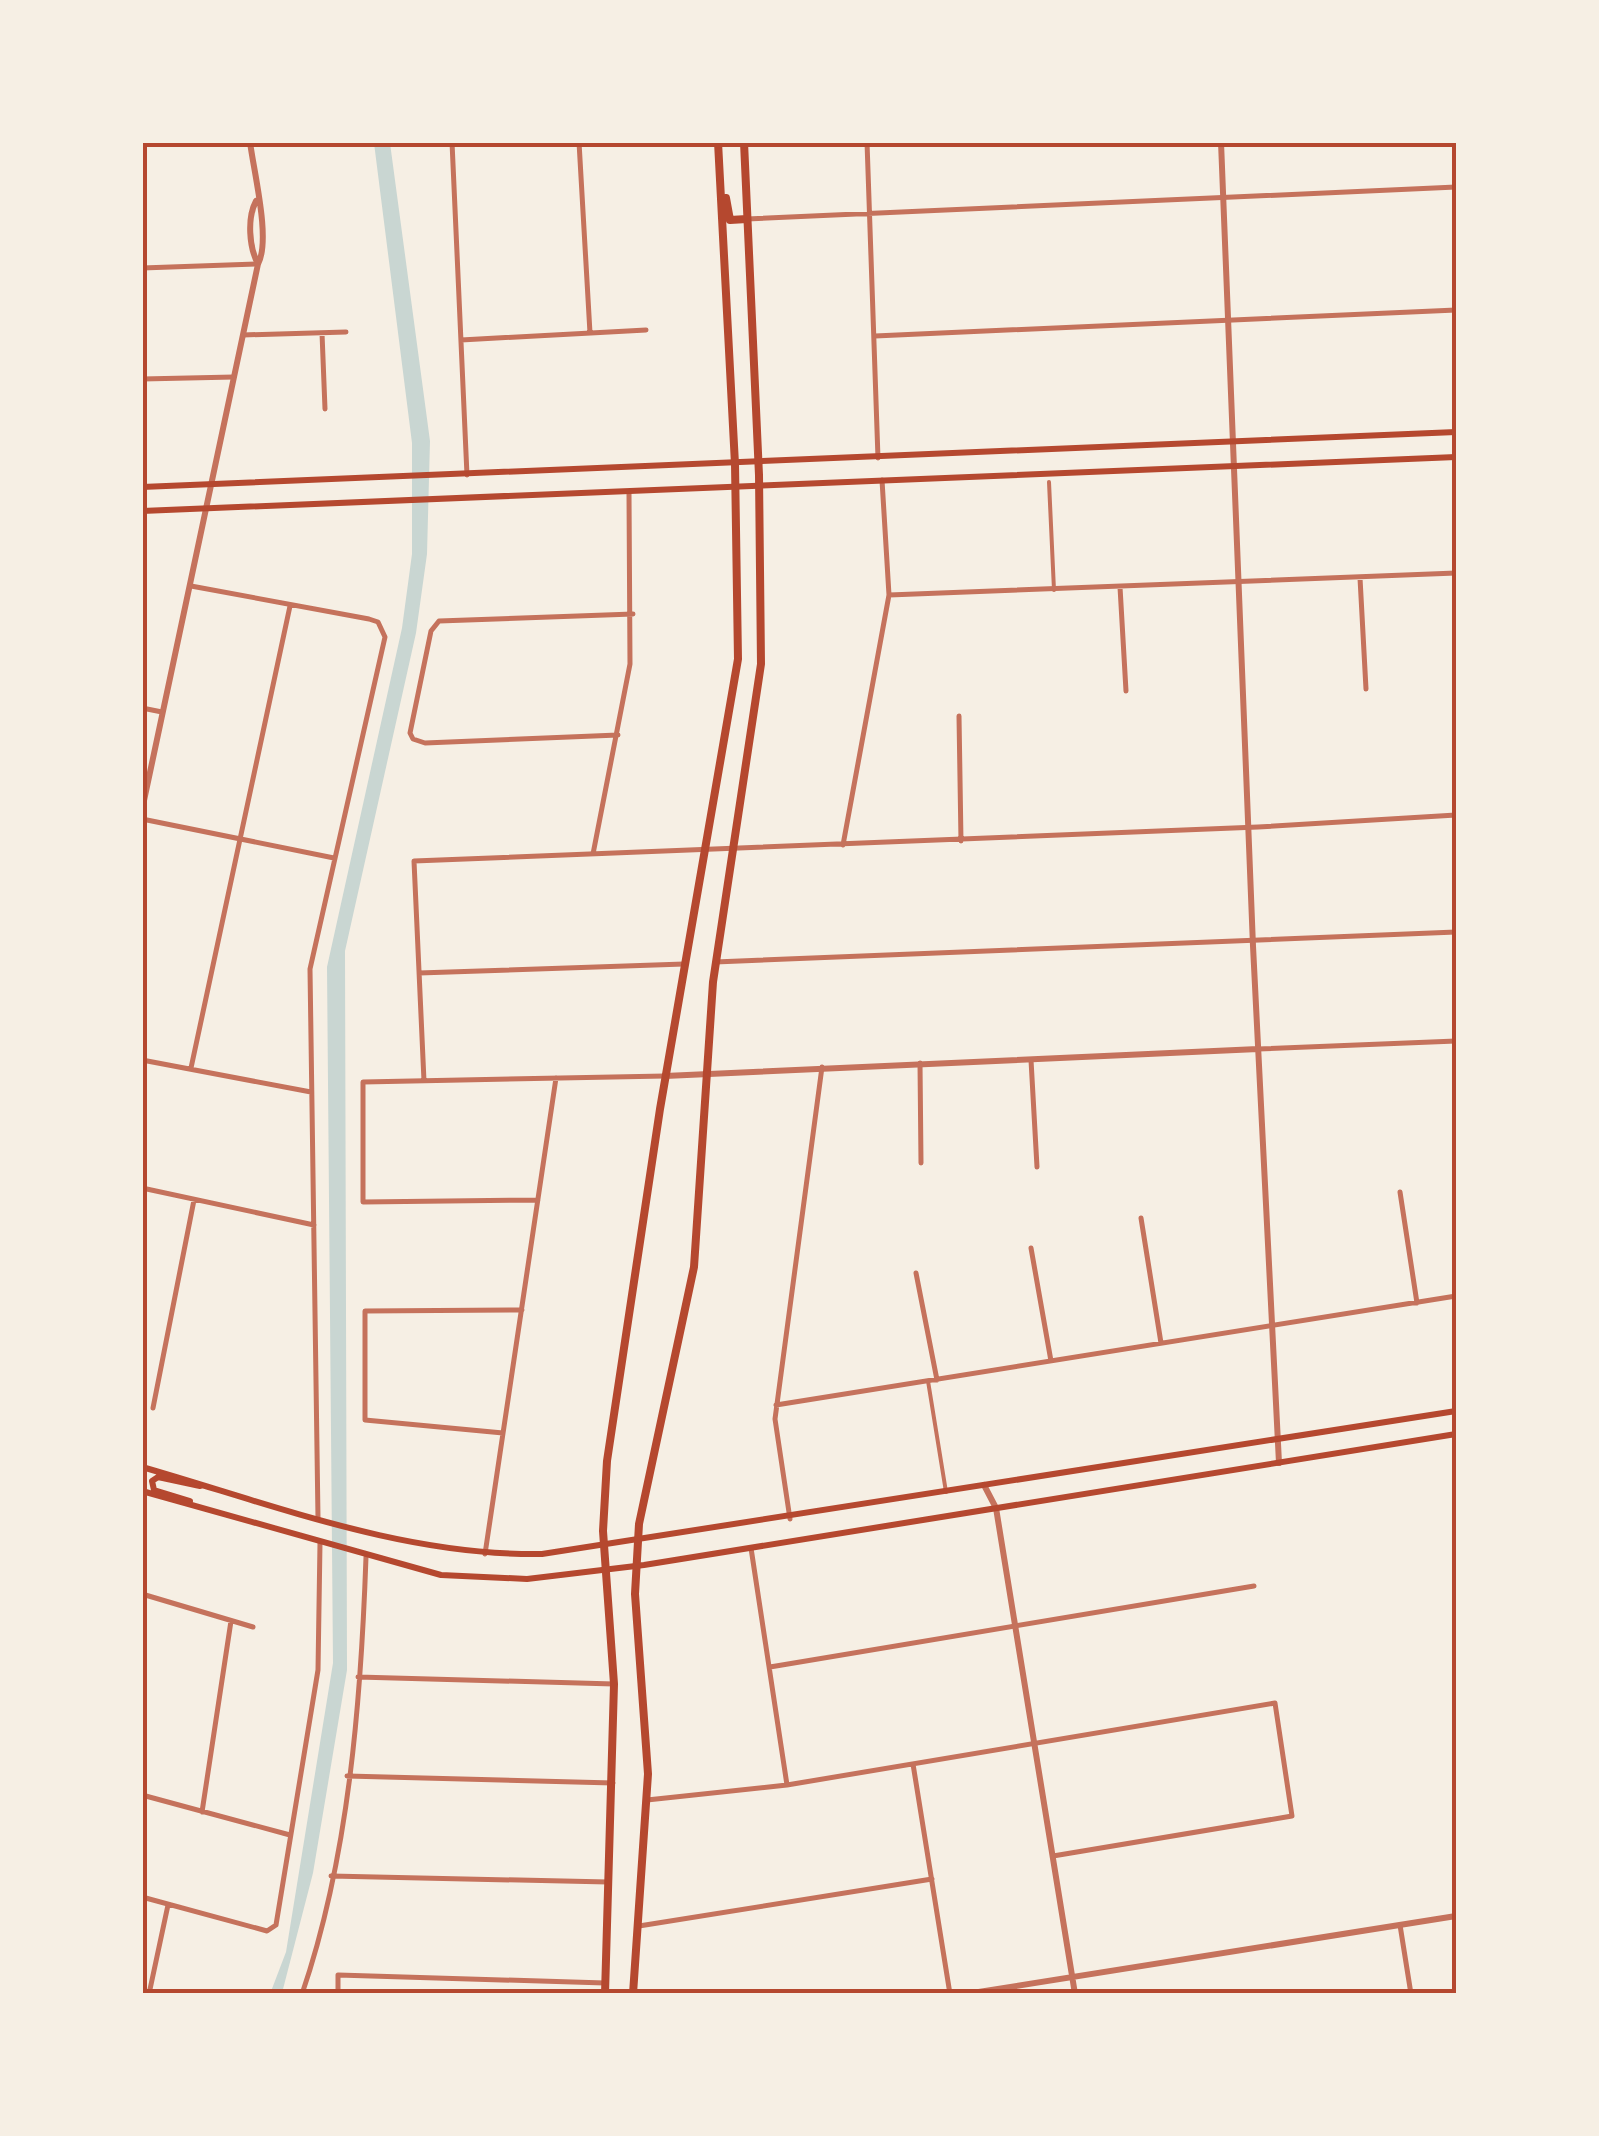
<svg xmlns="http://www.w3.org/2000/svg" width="1599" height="2136" font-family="'Alegreya Sans',sans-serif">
	<rect width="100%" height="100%" fill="#f6efe4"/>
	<path fill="#c9d6d2" d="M 374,143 L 390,143 L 430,441 L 427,554 L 416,633 L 345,951 L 347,1670 L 313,1873 L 282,1993 L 270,1994 L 286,1952 L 333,1663 L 327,967 L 402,628 L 412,554 L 412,443 Z"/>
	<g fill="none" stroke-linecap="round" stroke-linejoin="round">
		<path stroke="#c5725c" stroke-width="4" d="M 1049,482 L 1054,590
			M 928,1381 L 946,1492"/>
		<path stroke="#c5725c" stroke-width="5" d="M 452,142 L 467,475
			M 579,142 L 590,333
			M 867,142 L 878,458
			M 747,219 L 1456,187
			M 142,268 L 258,264
			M 322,333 L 325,409
			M 243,335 L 346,332
			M 875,336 L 1456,310
			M 461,340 L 646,330
			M 142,379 L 234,377
			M 1360,578 L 1366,689
			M 191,586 L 369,619 L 378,622 L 385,637 L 310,969 L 318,1518
			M 1120,587 L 1126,691
			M 889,595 L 1456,573
			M 142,708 L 162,712
			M 959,716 L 961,841
			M 618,735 L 425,743 L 413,739 L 410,733 L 431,631 L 439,621 L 633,614
			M 142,819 L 334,858
			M 843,845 L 889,595 L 882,480
			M 593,854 L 630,664 L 629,493
			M 715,962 L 1456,932
			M 419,973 L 684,964
			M 1258,1049 L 1456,1041
			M 142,1060 L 311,1092
			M 1031,1060 L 1037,1167
			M 920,1063 L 921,1163
			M 191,1068 L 290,606
			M 424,1081 L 414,861 L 1258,827 L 1456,815
			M 142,1188 L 314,1225
			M 1400,1192 L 1417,1303
			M 538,1200 L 363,1202 L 363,1082 L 665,1076
			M 1141,1218 L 1161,1343
			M 1031,1248 L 1051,1361
			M 916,1273 L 937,1380
			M 776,1405 L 1456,1296
			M 153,1408 L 194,1200
			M 503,1433 L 365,1420 L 365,1311 L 522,1310
			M 790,1519 L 775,1419 L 822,1067
			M 751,1548 L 787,1785
			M 485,1554 L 556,1078
			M 142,1594 L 253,1627
			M 770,1667 L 1254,1586
			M 358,1677 L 614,1684
			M 913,1764 L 950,1994
			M 347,1776 L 613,1783
			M 142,1795 L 290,1835
			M 647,1800 L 787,1785 L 1275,1703 L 1292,1816 L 1053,1856
			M 202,1812 L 231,1621
			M 331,1876 L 608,1882
			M 142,1897 L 267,1931 L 276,1925 L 318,1670 L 320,1543
			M 1400,1925 L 1411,1994
			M 639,1926 L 932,1879
			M 149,1994 L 168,1905
			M 302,1994 C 349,1857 361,1700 366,1557
			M 338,1994 L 338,1975 L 605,1983"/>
		<path stroke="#c5725c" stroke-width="6" d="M 1221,142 L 1253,946 L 1279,1463
			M 256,201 C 247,218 249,247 258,264
			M 142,810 L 258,264 C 271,240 254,173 250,142
			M 665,1076 L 1258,1049
			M 984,1485 L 996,1508 L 1075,1994
			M 966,1994 L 1456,1916"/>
		<path stroke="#b5482f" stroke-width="6" d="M 142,487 L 1456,432
			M 142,511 L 1456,457
			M 142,1467 C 274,1505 404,1556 542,1554 L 1456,1411
			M 142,1491 L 441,1575 L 527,1579 L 644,1565 L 1456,1434
			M 190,1501 L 154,1490 L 152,1481 L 158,1477 L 200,1486"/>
		<path stroke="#b5482f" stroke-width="8" d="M 726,198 L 730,220 L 747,219
			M 605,1994 L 614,1684 L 603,1531 L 607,1461 L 660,1109 L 738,659 L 735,464 L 718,142
			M 633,1994 L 648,1774 L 635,1594 L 639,1524 L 694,1267 L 713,982 L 761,664 L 759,475 L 744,142"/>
	</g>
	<rect width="1599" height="2136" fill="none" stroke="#f6efe4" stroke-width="290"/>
	<rect x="145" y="145" width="1309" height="1846" fill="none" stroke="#b5482f" stroke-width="4"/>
</svg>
